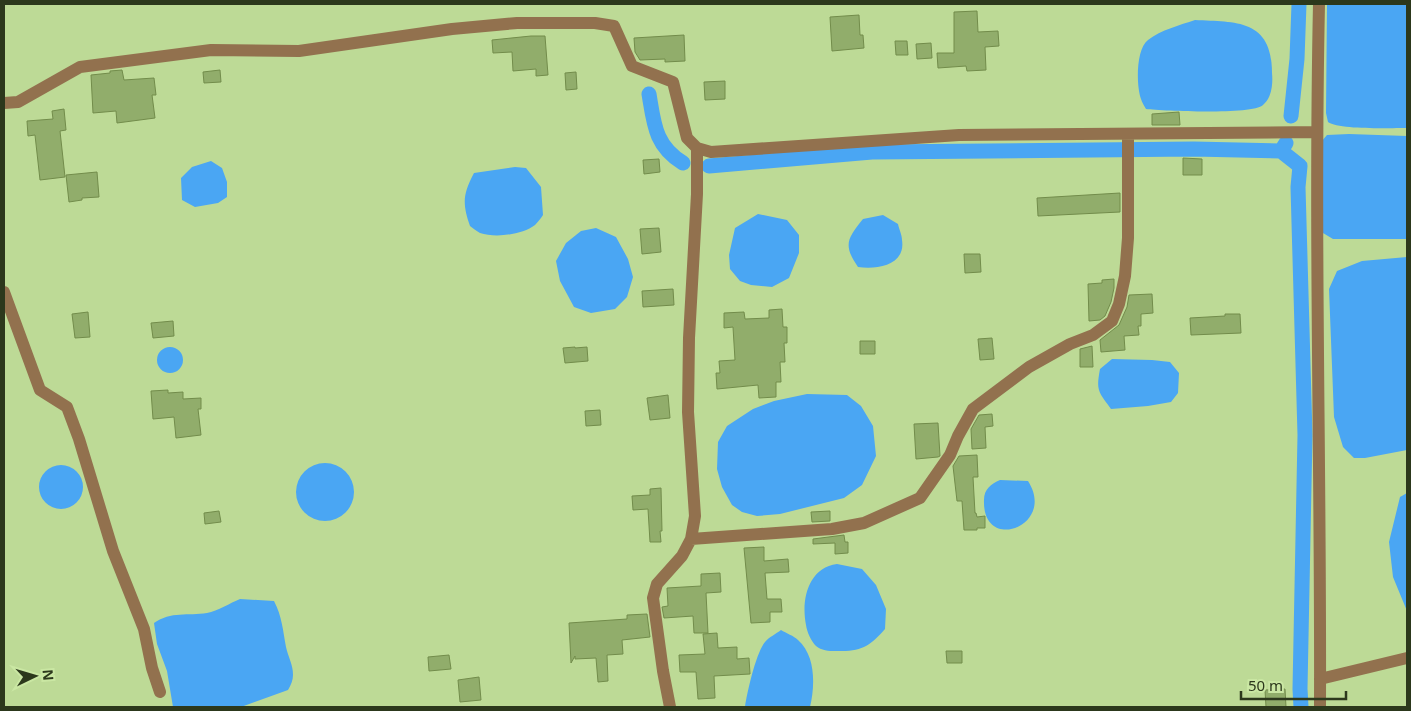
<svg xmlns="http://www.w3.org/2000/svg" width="1411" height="711" font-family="'Noto Sans',sans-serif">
	<rect width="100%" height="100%" fill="#bdda96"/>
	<path fill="#4aa6f3" d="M 1327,4 L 1407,4 L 1407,128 C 1391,128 1339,130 1328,122 L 1326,113 Z
		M 1195,20 C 1236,22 1272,19 1272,73 C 1273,83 1272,98 1263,105 C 1252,115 1164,111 1146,109 C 1144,106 1142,102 1141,99 C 1136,85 1136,49 1148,40 C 1161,30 1180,25 1195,20 Z
		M 1349,134 L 1407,136 L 1407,239 L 1333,239 L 1323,233 L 1321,142 L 1327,135 Z
		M 211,161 L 222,168 L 227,182 L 227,197 L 218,203 L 195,207 L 182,200 L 181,178 L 192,167 Z
		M 515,167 L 526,168 L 541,187 L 543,215 C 541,218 538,222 535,225 C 522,235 495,238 480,233 C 476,231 473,228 470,226 C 462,203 463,194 474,173 Z
		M 758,214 L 787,220 L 799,235 L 799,253 L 789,278 L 772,287 L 751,285 L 740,281 L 730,269 L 729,255 L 735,228 Z
		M 883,215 L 898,224 C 899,229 902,235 902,240 C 906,265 877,270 858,267 C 843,245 847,239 863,219 Z
		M 596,228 L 616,237 L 628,259 L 633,277 L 627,297 L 615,309 L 591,313 L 574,307 L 560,281 L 556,261 L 566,243 L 581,231 Z
		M 1407,257 L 1407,450 L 1365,458 L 1354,458 L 1343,447 L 1334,417 L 1329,289 L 1337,271 L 1362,261 Z
		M157 360a13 13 0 1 1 26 0a13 13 0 1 1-26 0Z
		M 1112,359 L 1152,360 L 1170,362 L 1179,373 L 1178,393 L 1171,402 L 1148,406 L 1111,409 C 1098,391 1096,391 1100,369 Z
		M 807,394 L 847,395 L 861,406 L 873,426 L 876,456 L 862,485 L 844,498 L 780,514 L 757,516 L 742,512 L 732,505 L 722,487 L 717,469 L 718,442 L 727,426 L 753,409 L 774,401 Z
		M296 492a29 29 0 1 1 58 0a29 29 0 1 1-58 0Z
		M39 487a22 22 0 1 1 44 0a22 22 0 1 1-44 0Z
		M 1000,480 L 1028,481 C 1057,526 982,554 984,500 C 984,489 991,484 1000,480 Z
		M 1407,493 L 1407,611 L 1393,577 L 1389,542 L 1400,497 Z
		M 837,564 L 862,569 L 876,585 L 886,609 L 885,629 C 872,644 863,651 842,651 C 834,651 823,652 816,646 C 811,641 807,632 806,625 C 801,600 808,568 837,564 Z
		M 240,599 L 274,601 C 282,616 283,631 286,647 C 288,657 293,664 293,675 C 293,680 291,685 288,690 L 241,707 L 173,707 L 167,671 L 157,644 L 154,623 C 171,611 188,616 207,613 C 218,611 230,603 240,599 Z
		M 781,630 C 786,633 794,636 798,640 C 816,656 815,686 810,707 L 745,707 C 747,693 756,653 765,642 C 769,637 776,634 781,630 Z"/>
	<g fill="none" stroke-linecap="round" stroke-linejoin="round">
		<path stroke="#4aa6f3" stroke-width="15" d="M 649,94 C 654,124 655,146 683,163
			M 1291,116 L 1297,59 L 1299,4
			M 1281,151 L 1300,166 L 1298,187 L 1305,435 L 1300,689 L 1301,707
			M 709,166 L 872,152 L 1194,149 L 1281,151 L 1286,143"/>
	</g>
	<path fill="#91ad6b" stroke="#728c4b" d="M 977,11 L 978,32 L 998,31 L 999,46 L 985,47 L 986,70 L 967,71 L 966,66 L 938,68 L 937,53 L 954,53 L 954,12 Z
		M 859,15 L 860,35 L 863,35 L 864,48 L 832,51 L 830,17 Z
		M 684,35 L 685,61 L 665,62 L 665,59 L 640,60 L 635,52 L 634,38 Z
		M 531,36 L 545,36 L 548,75 L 536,76 L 536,69 L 513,71 L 512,52 L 493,53 L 492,40 Z
		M 895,41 L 907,41 L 908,55 L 896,55 Z
		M 931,43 L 932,58 L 917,59 L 916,44 Z
		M 122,70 L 124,80 L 154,78 L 156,95 L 152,95 L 155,118 L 117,123 L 116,111 L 93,113 L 91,75 L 110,73 L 110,71 Z
		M 220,70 L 221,82 L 204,83 L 203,72 Z
		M 576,72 L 577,89 L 566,90 L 565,73 Z
		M 725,81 L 725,99 L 705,100 L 704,82 Z
		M 64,109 L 66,130 L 60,131 L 65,177 L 40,180 L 35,135 L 28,136 L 27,121 L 53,119 L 52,111 Z
		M 1179,112 L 1180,125 L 1152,125 L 1152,114 Z
		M 1183,158 L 1202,159 L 1202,175 L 1183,175 Z
		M 659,159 L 660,172 L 644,174 L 643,160 Z
		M 97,172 L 99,197 L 82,198 L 82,200 L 69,202 L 66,175 Z
		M 1120,193 L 1120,212 L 1038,216 L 1037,198 Z
		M 659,228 L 661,252 L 642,254 L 640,229 Z
		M 964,254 L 980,254 L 981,272 L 965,273 Z
		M 1114,279 L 1114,288 L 1111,302 L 1105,316 L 1100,320 L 1089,321 L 1088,284 L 1102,283 L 1102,280 Z
		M 673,289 L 674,305 L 643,307 L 642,291 Z
		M 1152,294 L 1153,313 L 1141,314 L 1141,326 L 1138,326 L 1139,335 L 1124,336 L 1125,350 L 1101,352 L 1100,340 L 1119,325 L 1127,307 L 1129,295 Z
		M 782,309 L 783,327 L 787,327 L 787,343 L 784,343 L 785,362 L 780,362 L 781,382 L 776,382 L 776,397 L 759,398 L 758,385 L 717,389 L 716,373 L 720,373 L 719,361 L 735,360 L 733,327 L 724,328 L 724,313 L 744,312 L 745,319 L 769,318 L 769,310 Z
		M 88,312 L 90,337 L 75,338 L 72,314 Z
		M 1225,314 L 1240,314 L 1241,333 L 1191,335 L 1190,318 L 1225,316 Z
		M 173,321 L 174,336 L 153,338 L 151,323 Z
		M 992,338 L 994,359 L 980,360 L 978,339 Z
		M 860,341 L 875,341 L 875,354 L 860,354 Z
		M 1092,346 L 1093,367 L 1080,367 L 1080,349 Z
		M 575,347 L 575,348 L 587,347 L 588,361 L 565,363 L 563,348 Z
		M 168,390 L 168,393 L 183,392 L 183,399 L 201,398 L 201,409 L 198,409 L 201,435 L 176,438 L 174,417 L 153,419 L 151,391 Z
		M 668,395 L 670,418 L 650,420 L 647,398 Z
		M 600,410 L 601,425 L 586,426 L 585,411 Z
		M 992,414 L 993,426 L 985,427 L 986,448 L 972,449 L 971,429 L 979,415 Z
		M 938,423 L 940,456 L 938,457 L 916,459 L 914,424 Z
		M 977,455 L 978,477 L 973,477 L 975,513 L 976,513 L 977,517 L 985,516 L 985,528 L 977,528 L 977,530 L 964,530 L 962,501 L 957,501 L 953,466 L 959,456 Z
		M 661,488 L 662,531 L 660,531 L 661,542 L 650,542 L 648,509 L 633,510 L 632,496 L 650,495 L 650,489 Z
		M 219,511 L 221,522 L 205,524 L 204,513 Z
		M 830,511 L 830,521 L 812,522 L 811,512 Z
		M 844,535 L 845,542 L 848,542 L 848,553 L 835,554 L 835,543 L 813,544 L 813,539 Z
		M 764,547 L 764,561 L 788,559 L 789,572 L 765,573 L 767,599 L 781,599 L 782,612 L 770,612 L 770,622 L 751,623 L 744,548 Z
		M 720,573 L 721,592 L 706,593 L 708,633 L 694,633 L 693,616 L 664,618 L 662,607 L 668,606 L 667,588 L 701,586 L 701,574 Z
		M 647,614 L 650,637 L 622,640 L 623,654 L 607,655 L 608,681 L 598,682 L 596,658 L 575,659 L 575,656 L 571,663 L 569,623 L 627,619 L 627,615 Z
		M 717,633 L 718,648 L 737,647 L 737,659 L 749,658 L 750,674 L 714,676 L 715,698 L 698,699 L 696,672 L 680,672 L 679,655 L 705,654 L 703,634 Z
		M 946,651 L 962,651 L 962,663 L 947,663 Z
		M 449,655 L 451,669 L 429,671 L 428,657 Z
		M 479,677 L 481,700 L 460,702 L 458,680 Z
		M 1285,689 L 1286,707 L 1266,707 L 1265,690 Z"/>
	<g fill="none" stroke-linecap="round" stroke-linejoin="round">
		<path stroke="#92714e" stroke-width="12" d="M 1319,4 C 1314,238 1321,473 1320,707
			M 4,103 L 18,102 L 80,67 L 211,50 L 299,51 L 452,29 L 517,23 L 595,23 L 614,26 L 632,66 L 673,82 L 687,138 L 697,148 L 711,152 L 959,135 L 1317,132
			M 4,292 L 40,390 L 67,407 L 79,439 L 113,551 L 144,629 L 152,668 L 160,692
			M 691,539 L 832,529 L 864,523 L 920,498 L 950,455 L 958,436 L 973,409 L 1029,367 L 1070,344 L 1093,335 L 1112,321 L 1119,304 L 1125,276 L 1128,238 L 1128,134
			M 1320,679 L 1407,658
			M 670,707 L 663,671 L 653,598 L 657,584 L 682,556 L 691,539 L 695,516 L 688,412 L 689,338 L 697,194 L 697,148"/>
	</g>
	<rect width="1411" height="711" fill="none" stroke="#2c381c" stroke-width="10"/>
	<g transform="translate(35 676) rotate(85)" stroke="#cae7a3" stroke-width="4" paint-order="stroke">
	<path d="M0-4L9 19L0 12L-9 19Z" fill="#2c381c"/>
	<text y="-8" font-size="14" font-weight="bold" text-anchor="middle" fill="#2c381c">N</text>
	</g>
	<path d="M1241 691v8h105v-8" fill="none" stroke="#2c381c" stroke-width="2.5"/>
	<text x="1248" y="691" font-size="15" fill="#2c381c" stroke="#cae7a3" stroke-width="4" paint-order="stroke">50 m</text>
</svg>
